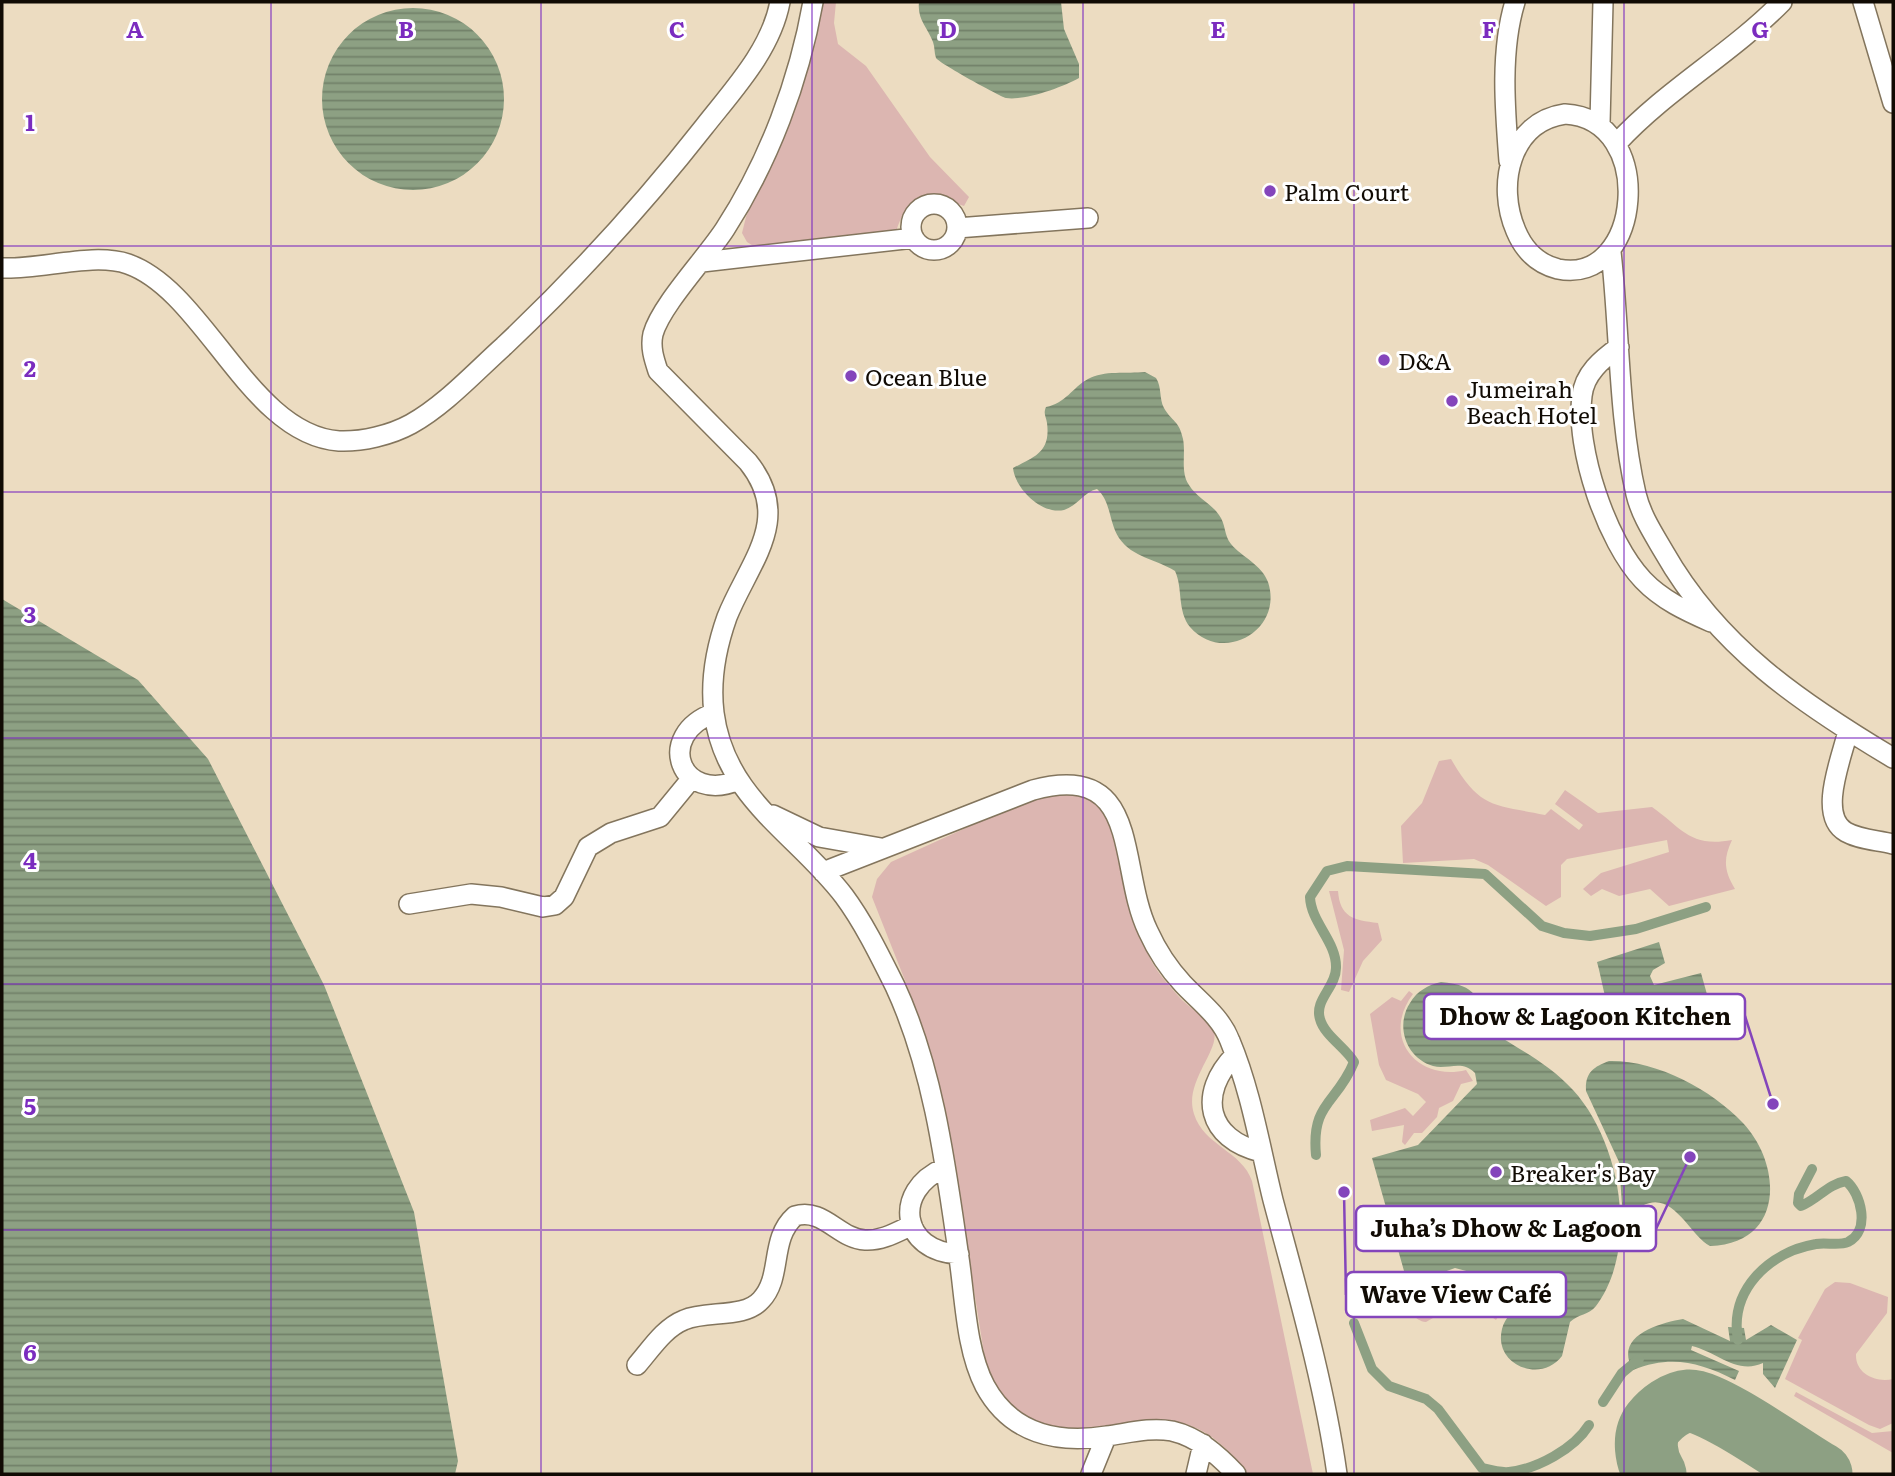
<svg xmlns="http://www.w3.org/2000/svg" width="1895" height="1476" font-family="Literata,serif">
	<defs>
		<pattern id="water-rules" width="6" height="5" patternUnits="userSpaceOnUse" patternTransform="scale(1.75)"><rect width="6" height="5" fill="#8da083"/><path d="M0 2.5h6" fill="none" stroke="#728169"/></pattern>
	</defs>
	<rect width="100%" height="100%" fill="#ecdcc1"/>
	<path fill="#dcb6b1" d="M 822,2 L 836,2 L 834,23 L 838,44 L 866,66 L 930,157 L 969,197 L 964,206 C 925,194 906,193 895,236 L 755,247 L 747,242 L 742,233 L 746,217 L 773,154 Z
		M 1451,759 C 1480,809 1492,804 1545,815 L 1551,809 L 1579,830 L 1583,825 L 1555,804 L 1565,790 L 1598,813 L 1652,807 C 1681,827 1689,848 1732,840 C 1723,859 1724,871 1735,889 L 1669,906 L 1650,889 L 1619,896 L 1602,889 L 1591,896 L 1583,889 L 1601,873 L 1669,852 L 1667,840 L 1567,859 L 1561,865 L 1561,897 L 1546,906 L 1488,865 L 1474,859 L 1403,863 L 1401,826 L 1422,803 L 1439,761 Z
		M 1060,790 C 1073,793 1088,795 1098,806 C 1128,837 1127,922 1155,967 C 1162,978 1173,990 1182,1000 C 1191,1009 1207,1018 1213,1029 C 1223,1048 1183,1081 1194,1114 C 1204,1146 1242,1151 1252,1181 L 1313,1474 L 1248,1474 C 1234,1455 1214,1434 1191,1426 C 1176,1420 1159,1424 1143,1426 C 1073,1433 1016,1445 986,1366 L 951,1145 L 934,1072 L 908,988 L 872,897 L 877,879 L 891,862 L 1036,796 Z
		M 1329,891 L 1338,891 C 1340,917 1353,920 1378,923 L 1382,940 L 1363,961 L 1349,992 L 1341,990 L 1344,950 Z
		M 1409,991 L 1413,994 C 1380,1038 1418,1082 1466,1070 L 1473,1081 L 1461,1084 L 1453,1101 L 1439,1108 L 1437,1117 L 1422,1133 L 1414,1133 L 1405,1145 L 1402,1142 L 1404,1125 L 1372,1131 L 1370,1120 L 1405,1108 L 1413,1116 L 1426,1102 L 1418,1094 L 1386,1080 L 1379,1065 L 1370,1014 L 1392,997 L 1401,1001 Z
		M 1471,1275 L 1509,1300 L 1496,1320 L 1466,1299 L 1426,1322 C 1414,1321 1409,1309 1408,1298 L 1414,1288 L 1444,1276 L 1450,1287 L 1457,1288 Z
		M 1835,1282 L 1850,1283 L 1888,1297 L 1887,1313 L 1856,1354 C 1855,1374 1876,1383 1893,1379 L 1893,1423 L 1880,1429 L 1869,1425 L 1785,1379 L 1802,1340 L 1798,1338 L 1825,1289 Z
		M 1796,1392 L 1872,1433 L 1893,1431 L 1893,1453 L 1794,1396 Z"/>
	<path fill="url(#water-rules)" d="M 919,2 L 1061,2 L 1064,29 L 1079,64 L 1079,78 C 1063,87 1025,101 1006,98 C 999,96 939,63 936,58 C 934,53 935,47 933,42 C 927,27 917,19 919,2 Z
		M322 99a91 91 0 1 1 182 0a91 91 0 1 1-182 0Z
		M 1145,372 L 1156,378 C 1162,387 1159,399 1164,408 C 1172,422 1179,420 1183,439 C 1186,454 1180,472 1189,485 C 1197,498 1211,503 1219,515 C 1226,524 1224,536 1231,544 C 1242,557 1262,565 1268,582 C 1284,630 1223,665 1190,627 C 1177,611 1183,588 1175,571 C 1156,559 1133,558 1119,538 C 1109,523 1111,501 1097,489 C 1084,492 1077,506 1064,510 C 1041,515 1015,488 1013,468 C 1033,457 1051,453 1047,423 C 1046,416 1043,414 1046,407 C 1066,403 1072,388 1088,379 C 1104,370 1127,374 1145,372 Z
		M 2,599 L 138,680 L 208,759 L 324,985 L 414,1212 L 458,1461 L 455,1474 L 2,1474 Z
		M 1659,942 L 1665,963 L 1653,970 L 1650,976 L 1654,985 L 1701,973 L 1710,1005 C 1685,1016 1637,1049 1615,1020 C 1605,1006 1602,979 1597,962 Z
		M 1441,982 C 1486,986 1474,1004 1491,1031 C 1520,1050 1549,1064 1573,1090 C 1620,1141 1640,1247 1596,1306 C 1589,1315 1578,1314 1570,1322 L 1562,1356 C 1541,1384 1493,1365 1502,1329 C 1505,1317 1514,1311 1520,1302 L 1518,1296 L 1470,1272 L 1455,1268 L 1408,1285 L 1372,1158 L 1418,1145 L 1477,1084 L 1475,1073 C 1462,1059 1448,1070 1433,1066 C 1406,1058 1395,1026 1410,1003 C 1417,991 1428,985 1441,982 Z
		M 1609,1061 C 1656,1060 1711,1089 1743,1123 C 1783,1166 1784,1244 1710,1246 C 1689,1235 1673,1189 1642,1206 C 1631,1213 1630,1224 1629,1236 L 1624,1234 L 1619,1162 L 1586,1091 C 1585,1073 1593,1067 1609,1061 Z
		M 1683,1319 L 1730,1341 L 1728,1327 L 1744,1328 L 1746,1340 L 1771,1325 L 1797,1340 L 1775,1388 L 1763,1374 L 1763,1363 C 1737,1375 1717,1352 1692,1346 L 1691,1350 L 1739,1371 L 1735,1380 C 1699,1362 1671,1355 1633,1370 C 1613,1336 1659,1323 1683,1319 Z"/>
	<g fill="none" stroke-linecap="round" stroke-linejoin="round">
		<path stroke="#8da083" stroke-width="10" d="M 1316,1155 C 1311,1102 1337,1104 1354,1062 C 1346,1048 1324,1035 1320,1019 C 1314,1000 1336,987 1336,968 C 1337,942 1311,923 1310,897 L 1327,871 L 1347,866 L 1485,874 L 1542,926 L 1564,933 L 1590,936 L 1636,929 L 1706,907
			M 1354,1323 L 1372,1369 L 1389,1386 L 1426,1399 L 1438,1409 L 1482,1468 C 1490,1470 1501,1473 1509,1472 C 1537,1469 1574,1449 1589,1425
			M 1738,1340 C 1729,1290 1769,1252 1816,1244 C 1826,1242 1839,1246 1848,1242 C 1871,1231 1861,1193 1846,1181 C 1828,1184 1818,1199 1801,1206 L 1798,1203 L 1799,1194 L 1812,1169
			M 1603,1402 L 1622,1373 L 1639,1359"/>
		<path stroke="#8da083" stroke-width="63" d="M 1655,1474 C 1646,1460 1642,1437 1653,1423 C 1661,1413 1675,1402 1689,1401 C 1713,1400 1796,1460 1821,1474"/>
		<g stroke="#83755d" stroke-width="22">
			<path id="lane" d="M 813,2 C 799,81 769,161 725,229 C 707,257 661,305 653,334 C 650,347 654,359 658,371 L 748,462 C 794,519 749,562 727,617 C 716,648 710,681 714,713 C 725,799 797,834 844,896 C 864,923 880,956 895,986 C 934,1070 946,1168 959,1258 C 965,1298 966,1350 985,1386 C 1011,1434 1057,1444 1107,1436 C 1129,1433 1150,1427 1172,1431 C 1198,1437 1218,1455 1236,1474
				M 1863,2 L 1893,103
				M 1565,114 C 1658,119 1642,287 1558,269 C 1538,264 1524,250 1516,231 C 1496,185 1510,122 1565,114 Z
				M 1600,123 L 1603,2
				M 1617,143 C 1667,89 1731,54 1782,2
				M 1509,161 C 1505,110 1500,51 1515,2
				M911 227a23 23 0 1 1 46 0a23 23 0 1 1-46 0Z
				M 957,228 L 1088,218
				M 1611,252 C 1620,332 1618,416 1636,494 C 1641,515 1653,533 1664,552 C 1718,647 1801,703 1893,758
				M 702,262 L 914,238
				M 2,268 C 40,270 93,252 128,264 C 205,291 250,435 339,441 C 362,442 391,435 411,424 C 445,405 475,372 504,346 C 577,277 642,206 704,127 C 733,90 771,50 780,2
				M 1619,347 C 1602,359 1584,374 1582,396 C 1575,449 1607,542 1643,580 C 1662,600 1686,611 1711,622
				M 714,713 C 654,735 680,805 739,780
				M 1848,731 C 1842,757 1817,816 1846,832 C 1860,840 1878,840 1893,844
				M 773,815 L 819,837 L 881,848
				M 823,872 L 1033,790 C 1143,760 1117,867 1148,931 C 1157,951 1168,968 1183,984 C 1200,1002 1221,1017 1230,1041 C 1251,1091 1260,1147 1273,1200 C 1297,1290 1324,1382 1337,1474
				M 409,904 L 471,894 L 501,897 L 543,907 L 555,905 L 564,897 L 588,847 L 611,833 L 660,817 L 692,778
				M 1235,1055 C 1197,1094 1207,1139 1261,1152
				M 944,1168 C 892,1191 901,1252 959,1254
				M 637,1365 C 651,1349 664,1328 684,1320 C 707,1310 744,1319 761,1300 C 783,1277 769,1239 795,1216 C 823,1207 839,1239 865,1240 C 882,1241 897,1232 912,1225
				M 1091,1474 L 1106,1437
				M 1196,1474 L 1203,1444"/>
		</g>
		<use href="#lane" stroke="#fff" stroke-width="19"/>
	</g>
	<path fill="none" stroke="#7b2cbf" stroke-width="2" stroke-opacity="0.55" d="M 271,2 L 271,1474M 541,2 L 541,1474M 812,2 L 812,1474M 1083,2 L 1083,1474M 1354,2 L 1354,1474M 1624,2 L 1624,1474M 2,246 L 1893,246M 2,492 L 1893,492M 2,738 L 1893,738M 2,984 L 1893,984M 2,1230 L 1893,1230"/>
	<g fill="#8445bb" stroke="#fff" stroke-width="2.5">
		<circle cx="1270" cy="191" r="7"/>
		<circle cx="1384" cy="360" r="7"/>
		<circle cx="851" cy="376" r="7"/>
		<circle cx="1452" cy="401" r="7"/>
		<circle cx="1496" cy="1172" r="7"/>
	</g>
	<g text-anchor="middle" dominant-baseline="central" stroke-width="6" stroke-linejoin="round" paint-order="stroke">
		<g font-size="23" fill="#110b04" stroke="#fff" text-anchor="start">
			<text x="1284" y="191">Palm Court</text>
			<text x="1398" y="360">D&amp;A</text>
			<text x="865" y="376">Ocean Blue</text>
			<text x="1466" y="388">Jumeirah<tspan x="1466" dy="26">Beach Hotel</tspan></text>
			<text x="1510" y="1172">Breaker's Bay</text>
		</g>
	</g>
	<g font-size="23" text-anchor="middle" font-weight="bold" fill="#7b2cbf" stroke="#fff" stroke-width="6" stroke-linejoin="round" paint-order="stroke">
		<text x="135" y="38">A</text>
		<text x="406" y="38">B</text>
		<text x="677" y="38">C</text>
		<text x="948" y="38">D</text>
		<text x="1218" y="38">E</text>
		<text x="1489" y="38">F</text>
		<text x="1760" y="38">G</text>
		<text x="30" y="131">1</text>
		<text x="30" y="377">2</text>
		<text x="30" y="623">3</text>
		<text x="30" y="869">4</text>
		<text x="30" y="1115">5</text>
		<text x="30" y="1361">6</text>
	</g>
	<path fill="none" stroke="#8445bb" stroke-width="2.5" d="M1773 1104L1745 1016M1690 1157L1656 1229M1344 1192L1346 1295"/>
	<g fill="#8445bb" stroke="#fff" stroke-width="2.5">
		<circle cx="1773" cy="1104" r="7"/>
		<circle cx="1690" cy="1157" r="7"/>
		<circle cx="1344" cy="1192" r="7"/>
	</g>
	<g fill="#fff" stroke="#8445bb" stroke-width="2.5">
		<rect x="1424" y="994" width="321" height="45" rx="7"/>
		<rect x="1356" y="1206" width="300" height="45" rx="7"/>
		<rect x="1346" y="1272" width="220" height="45" rx="7"/>
	</g>
	<g font-size="24" text-anchor="middle" font-weight="bold" fill="#110b04">
		<text x="1585" y="1025">Dhow &amp; Lagoon Kitchen</text>
		<text x="1506" y="1237">Juha’s Dhow &amp; Lagoon</text>
		<text x="1456" y="1303">Wave View Café</text>
	</g>
	<rect width="1895" height="1476" fill="none" stroke="#110b04" stroke-width="7"/>
</svg>
